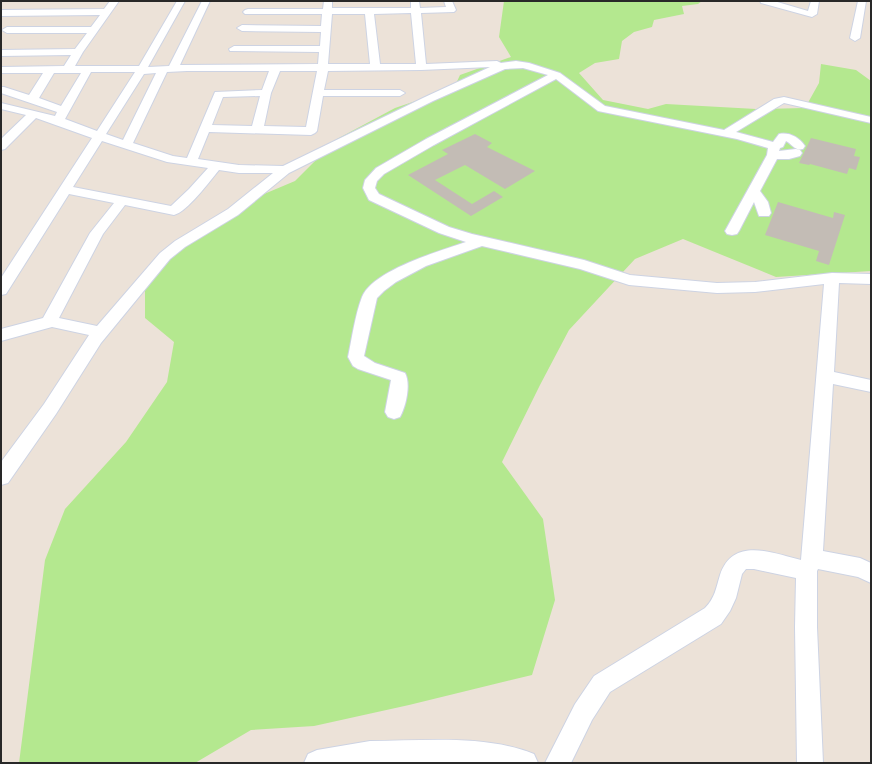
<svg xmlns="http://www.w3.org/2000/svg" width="872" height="764" font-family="Lato,sans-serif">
	<rect width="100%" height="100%" fill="#ece2d8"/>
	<path fill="#b4e88f" d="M 504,1 L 702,1 L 698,4 L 682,6 L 684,14 L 654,20 L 652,27 L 634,32 L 622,41 L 619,59 L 595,63 L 579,73 L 603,100 L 648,109 L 666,104 L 756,109 L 805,108 L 819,83 L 821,64 L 856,70 L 871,81 L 871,271 L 776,277 L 683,239 L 635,259 L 569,330 L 540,385 L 502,462 L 543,519 L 555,600 L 532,675 L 409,705 L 314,726 L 251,730 L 195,763 L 19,763 L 45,560 L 65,509 L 126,442 L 167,382 L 174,342 L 145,318 L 145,290 L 177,250 L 206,228 L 230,220 L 252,199 L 295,181 L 337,139 L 395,108 L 454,88 L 460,75 L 511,57 L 499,37 Z"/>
	<path fill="#c3bcb5" d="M 475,134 L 492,143 L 487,147 L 535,171 L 505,189 L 465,165 L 435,180 L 472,204 L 494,191 L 503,197 L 471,216 L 408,175 L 448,154 L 442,150 Z
		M 811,138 L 856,149 L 854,156 L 860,157 L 856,170 L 849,168 L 847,174 L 810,164 L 809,165 L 799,163 Z
		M 778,202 L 833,218 L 834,212 L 845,215 L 829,265 L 816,261 L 819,251 L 765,235 Z"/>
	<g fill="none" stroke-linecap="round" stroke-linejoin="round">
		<g stroke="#cdd3e3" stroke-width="2">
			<path id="minor" d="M 110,1 L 119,1 L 83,52 L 75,66 L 139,66 L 177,1 L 185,1 L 148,67 L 169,66 L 202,1 L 210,1 L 180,65 L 318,64 L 319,52 L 230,51 L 229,49 L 234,46 L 320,46 L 321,32 L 242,31 L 237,28 L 242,25 L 321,26 L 322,14 L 245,14 L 243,12 L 245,10 L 248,9 L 323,9 L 324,1 L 332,1 L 332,8 L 411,8 L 411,1 L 419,1 L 420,8 L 446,7 L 444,1 L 452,1 L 456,10 L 454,12 L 421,13 L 426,64 L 497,61 L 501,63 L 516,61 L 529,63 L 560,73 L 605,106 L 724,130 L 774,99 L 784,97 L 871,117 L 871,123 L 784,103 L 736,132 L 773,142 L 779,134 C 789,132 799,137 805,146 L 803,149 C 795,151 793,145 786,141 L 783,147 L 780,148 L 779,151 L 796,149 L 800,150 L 802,153 L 800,156 L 789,159 L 777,159 L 760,191 L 768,202 L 771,213 L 769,216 L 759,216 L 754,202 L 739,231 L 737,234 L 732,235 L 727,234 L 725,231 L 767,155 L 768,148 L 737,139 L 598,111 L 556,79 L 434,145 L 384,174 L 377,181 L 375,188 L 379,194 L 449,227 L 472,234 L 584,260 L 630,275 L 717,283 L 755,282 L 832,273 L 871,274 L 871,284 L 839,283 L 834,372 L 871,380 L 871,392 L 833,384 L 823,551 L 860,558 L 871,563 L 871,583 L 858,577 L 818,569 L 817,571 L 817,627 L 823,763 L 797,763 L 795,627 L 796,578 L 754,569 L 746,569 L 742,574 L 736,598 L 730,611 L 721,624 L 610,692 L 592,720 L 571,763 L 545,763 L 575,704 L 594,676 L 705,608 C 715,598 716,588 720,575 C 733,536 772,553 801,560 L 824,284 L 755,292 L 717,293 L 629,285 L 580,269 L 482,246 L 426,266 L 396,282 L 384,291 L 377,298 L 364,356 L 375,363 L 405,373 C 411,384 406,406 400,417 L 394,419 L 388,417 L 385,412 L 391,380 L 358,369 L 353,366 L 348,357 C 352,338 355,315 362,297 C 373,270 440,251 466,242 L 439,233 L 369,200 L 363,188 L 365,180 L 376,168 L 426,139 L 548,75 L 523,68 L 505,69 L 433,101 L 289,173 L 238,215 L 185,247 L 170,259 L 101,343 L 56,414 L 8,483 L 1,485 L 1,462 L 44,404 L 89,335 L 52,327 L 1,341 L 1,329 L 43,318 L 90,233 L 114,203 L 69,194 L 6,294 L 1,295 L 1,278 L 92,138 L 36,118 L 5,149 L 1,150 L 1,139 L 26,115 L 1,109 L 1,103 L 55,116 L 57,112 L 1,93 L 1,87 L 4,87 L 29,95 L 43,73 L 1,73 L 1,67 L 64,66 L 71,55 L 1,56 L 1,50 L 75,49 L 87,33 L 7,33 L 2,30 L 7,27 L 91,27 L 100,15 L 1,16 L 1,10 L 104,9 ZM 411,13 L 416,64 L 380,64 L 374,14 ZM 332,14 L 365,14 L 370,64 L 328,64 ZM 490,67 L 425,97 L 283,166 L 239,165 L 198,159 L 209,132 L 311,135 L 315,133 L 317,131 L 323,96 L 400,96 L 405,93 L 400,90 L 324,90 L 328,71 L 421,70 ZM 187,71 L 269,71 L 262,90 L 215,92 L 187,158 L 173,156 L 133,143 L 167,72 ZM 280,71 L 317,71 L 306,127 L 264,126 L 271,93 ZM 91,72 L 135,72 L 97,131 L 65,119 ZM 54,73 L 81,73 L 61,106 L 39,98 ZM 156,73 L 123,140 L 106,134 L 144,74 ZM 260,96 L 252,126 L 212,125 L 223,97 ZM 102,141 L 167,162 L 208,168 L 189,189 L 171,206 L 73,187 ZM 219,170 L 239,173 L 273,173 L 228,209 L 175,241 L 160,253 L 97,326 L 59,318 L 103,234 L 125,205 L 174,215 C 187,212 210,181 219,170 Z
				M 760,1 L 774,1 L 808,11 L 811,1 L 819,1 L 817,14 L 812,17 L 761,3 Z
				M 858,1 L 866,1 L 860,38 L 855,41 L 850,38 Z
				M 370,741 C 423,741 484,734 534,754 L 538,763 L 304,763 L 308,754 L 317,750 Z"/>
		</g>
		<use href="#minor" fill="#fff" fill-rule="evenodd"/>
	</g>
	<rect width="872" height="764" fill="none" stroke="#282828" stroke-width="4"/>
</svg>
